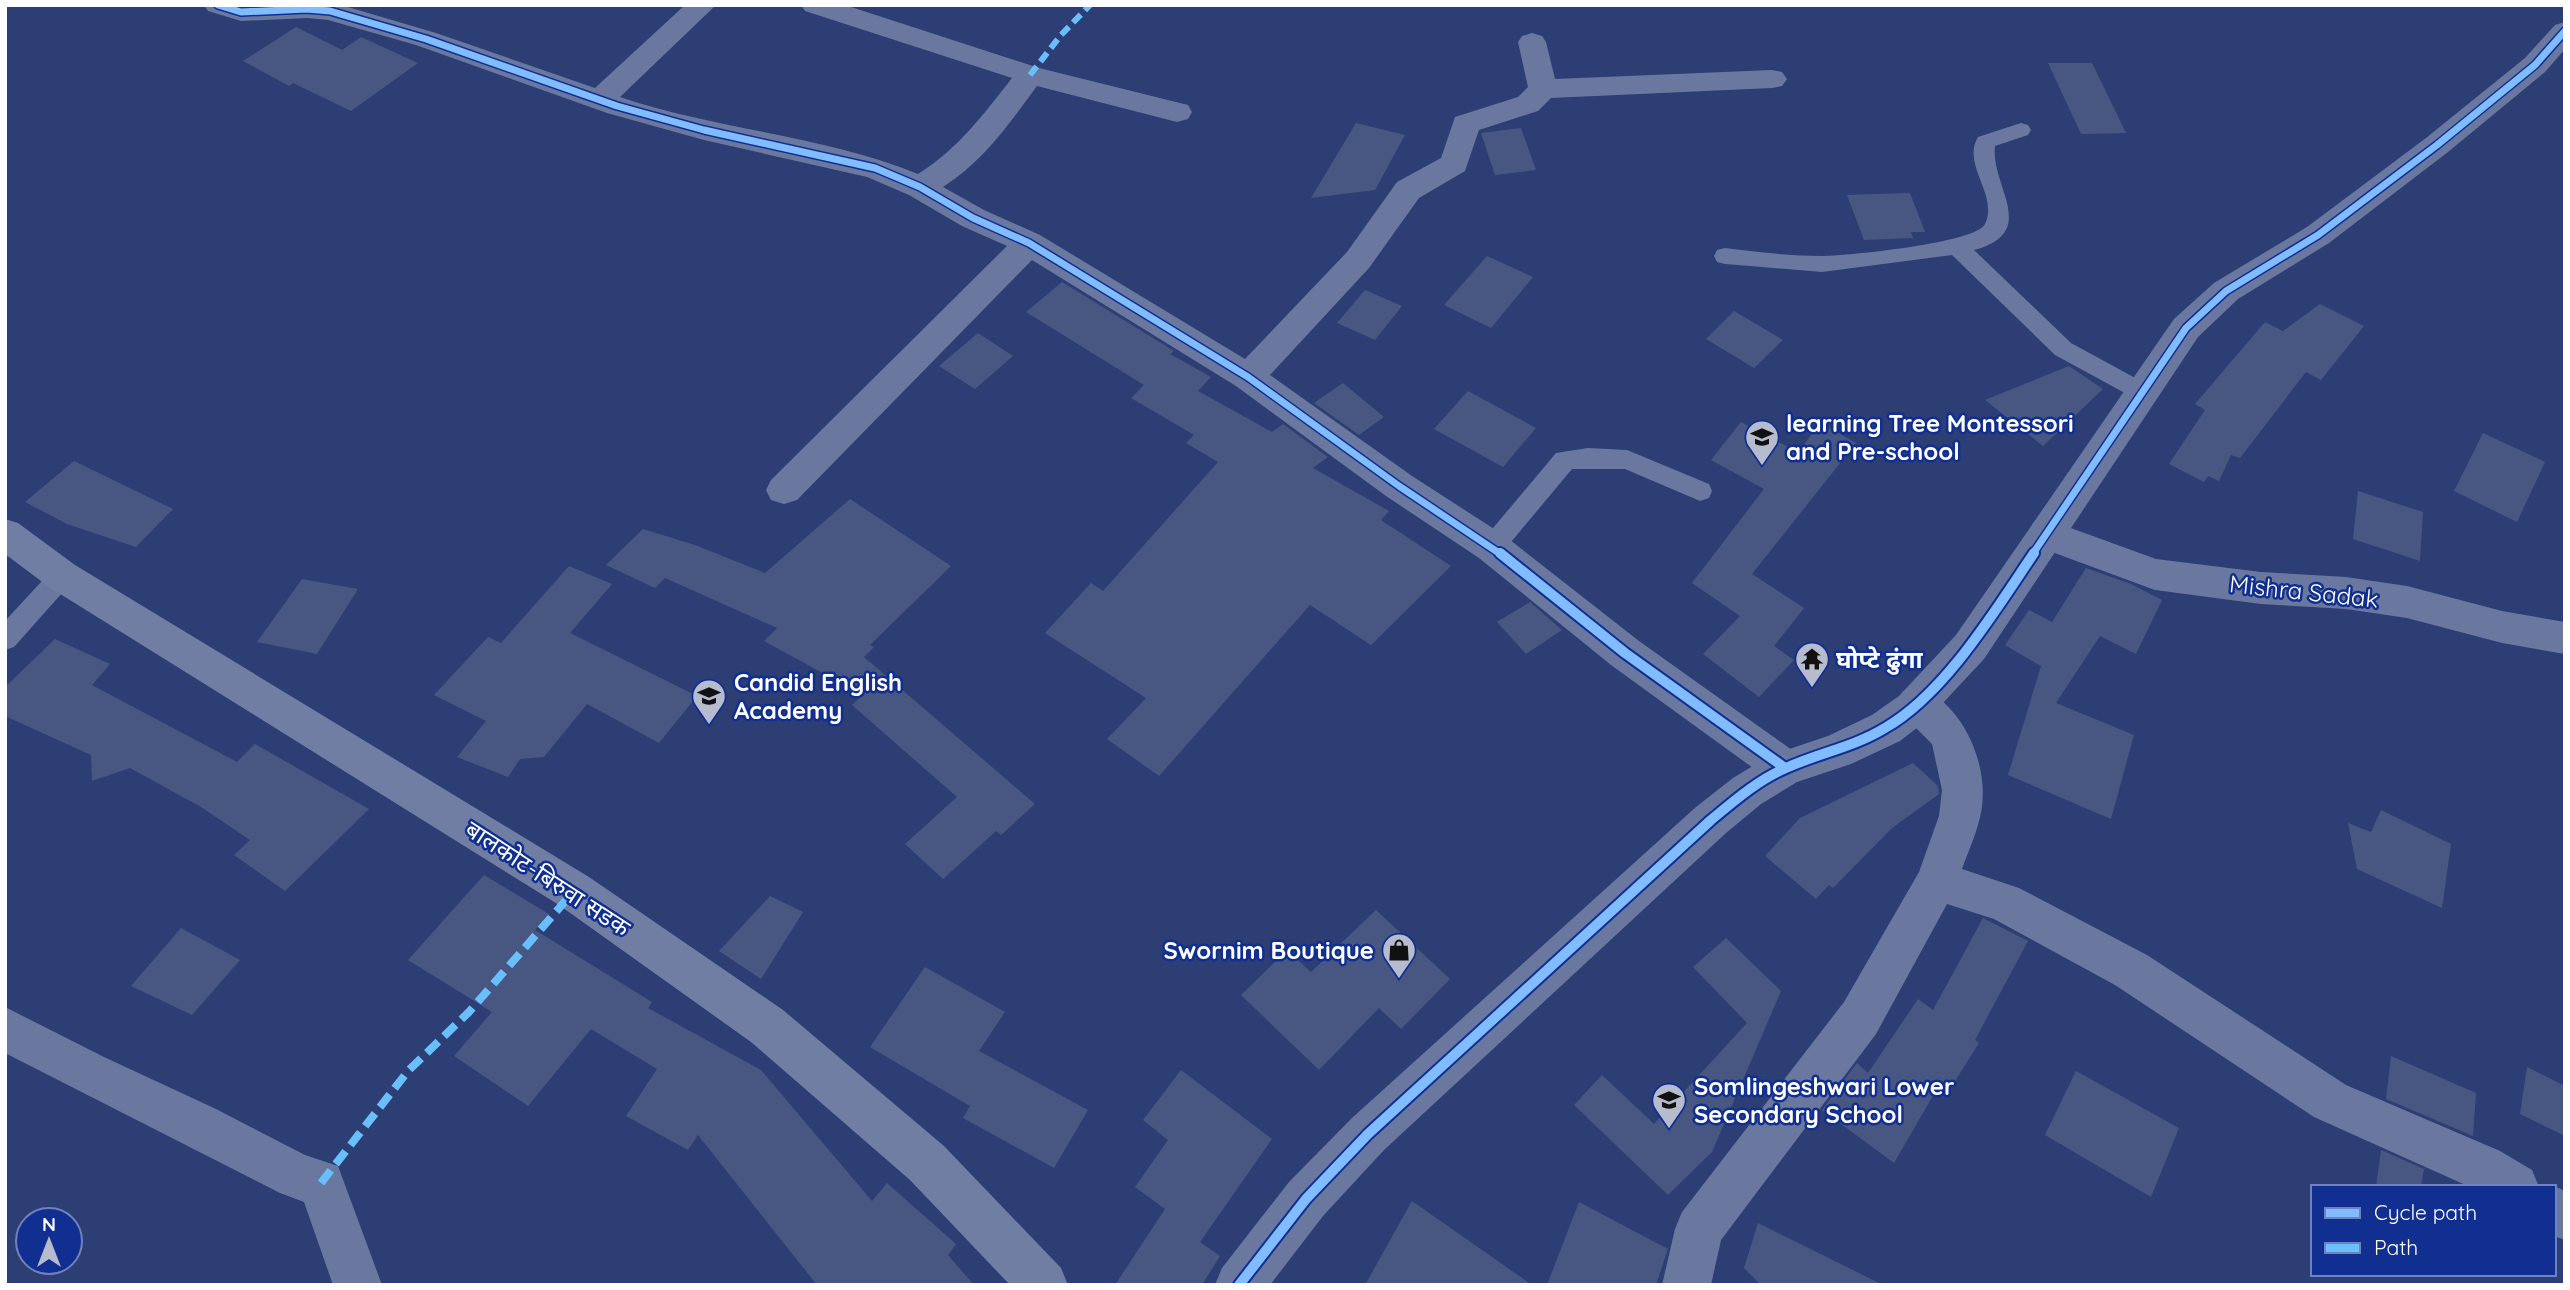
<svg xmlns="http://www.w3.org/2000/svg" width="2570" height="1290" font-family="Quicksand,'Noto Sans Devanagari',sans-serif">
	<rect width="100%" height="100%" fill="#2d3e74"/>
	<path fill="#485782" d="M 296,27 L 342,50 L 361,37 L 418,63 L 351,111 L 293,83 L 289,86 L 243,61 Z
		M 2048,63 L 2092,63 L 2126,133 L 2081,134 Z
		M 1356,123 L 1405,135 L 1375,190 L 1311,198 Z
		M 1521,128 L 1536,170 L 1495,175 L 1481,133 Z
		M 1910,193 L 1925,232 L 1911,232 L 1913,238 L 1864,240 L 1847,195 Z
		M 1487,256 L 1533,277 L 1491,328 L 1444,305 Z
		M 1062,282 L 1174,351 L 1170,354 L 1211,377 L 1198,391 L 1272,432 L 1283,424 L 1328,457 L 1313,468 L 1389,511 L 1381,520 L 1451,566 L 1371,645 L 1310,605 L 1159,776 L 1107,739 L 1146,698 L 1045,633 L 1091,583 L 1103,591 L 1218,462 L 1186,443 L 1194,435 L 1131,398 L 1144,385 L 1026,312 Z
		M 1365,290 L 1402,306 L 1375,340 L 1337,323 Z
		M 2320,304 L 2364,326 L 2321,380 L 2306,372 L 2240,458 L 2231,455 L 2219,481 L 2208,476 L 2204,482 L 2169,464 L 2205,410 L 2195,404 L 2265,322 L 2283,331 Z
		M 1734,311 L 1783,340 L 1754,368 L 1706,339 Z
		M 978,333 L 1013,356 L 975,389 L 939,366 Z
		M 2069,366 L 2103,389 L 2043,446 L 1985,400 Z
		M 1343,383 L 1384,417 L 1359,435 L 1314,403 Z
		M 1468,391 L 1536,428 L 1503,467 L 1434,429 Z
		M 1741,422 L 1799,453 L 1819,422 L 1856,443 L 1752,574 L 1804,608 L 1774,646 L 1794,660 L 1759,697 L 1703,654 L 1740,616 L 1692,583 L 1764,489 L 1711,460 Z
		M 2483,433 L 2545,462 L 2517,522 L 2454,491 Z
		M 74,461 L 173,509 L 136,547 L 67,524 L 25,502 Z
		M 2358,491 L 2423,512 L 2420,561 L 2353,539 Z
		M 850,499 L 951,566 L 870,645 L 874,647 L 864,657 L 1035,804 L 1001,835 L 996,831 L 943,879 L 905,844 L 957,797 L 852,705 L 863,695 L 764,641 L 777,628 L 665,578 L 655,588 L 606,565 L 643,529 L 695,545 L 765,573 Z
		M 569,566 L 612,584 L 570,633 L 697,696 L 659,743 L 587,704 L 544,757 L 520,759 L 508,777 L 457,757 L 486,721 L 434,695 L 488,637 L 501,643 Z
		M 2086,568 L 2131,584 L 2162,600 L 2136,654 L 2100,636 L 2056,703 L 2134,735 L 2111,819 L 2008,775 L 2041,666 L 2005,645 L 2029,610 L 2052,622 Z
		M 302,579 L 358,589 L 317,654 L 257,642 Z
		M 1530,602 L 1562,630 L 1526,654 L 1497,622 Z
		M 55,639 L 110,664 L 92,685 L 237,762 L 255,744 L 369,809 L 285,891 L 234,855 L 250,840 L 201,807 L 130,768 L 92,781 L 91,755 L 5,716 L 5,687 Z
		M 1913,763 L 1938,786 L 1939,794 L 1892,828 L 1833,888 L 1829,885 L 1816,899 L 1765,856 L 1800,818 Z
		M 2381,810 L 2451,844 L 2442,908 L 2357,869 L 2348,823 L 2371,832 Z
		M 484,875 L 549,914 L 535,930 L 652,1002 L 648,1008 L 761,1070 L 872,1201 L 887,1183 L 956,1244 L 948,1255 L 974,1285 L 817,1285 L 698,1135 L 688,1150 L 626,1116 L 657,1069 L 591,1029 L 528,1106 L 454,1056 L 492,1012 L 408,960 Z
		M 770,896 L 803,912 L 761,979 L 719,951 Z
		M 1376,910 L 1450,979 L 1401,1029 L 1379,1008 L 1319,1070 L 1241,995 L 1287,950 L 1311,972 Z
		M 1983,918 L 2028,941 L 1975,1040 L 1979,1043 L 1947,1094 L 1938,1087 L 1894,1163 L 1822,1110 L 1857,1063 L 1868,1073 L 1918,999 L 1933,1010 Z
		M 181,928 L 240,960 L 192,1015 L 131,986 Z
		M 1726,938 L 1781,991 L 1712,1152 L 1668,1195 L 1574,1105 L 1602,1075 L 1654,1124 L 1747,1023 L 1693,967 Z
		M 925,967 L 1005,1012 L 979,1051 L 1088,1110 L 1054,1168 L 963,1118 L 970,1106 L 870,1047 Z
		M 2391,1056 L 2476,1093 L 2473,1136 L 2386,1099 Z
		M 2527,1067 L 2565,1086 L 2565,1136 L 2520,1114 Z
		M 1181,1070 L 1272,1139 L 1200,1242 L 1220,1256 L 1202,1285 L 1115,1285 L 1165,1209 L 1135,1187 L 1168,1140 L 1143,1120 Z
		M 2076,1071 L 2179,1128 L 2151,1197 L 2045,1135 Z
		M 2381,1150 L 2424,1169 L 2421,1187 L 2376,1187 Z
		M 1412,1201 L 1532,1285 L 1365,1285 Z
		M 1579,1202 L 1668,1249 L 1656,1285 L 1547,1285 Z
		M 1758,1223 L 1883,1285 L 1761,1285 L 1744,1268 Z"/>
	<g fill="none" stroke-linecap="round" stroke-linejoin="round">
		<path fill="#6a789f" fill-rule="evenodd" d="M 2021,123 L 2028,125 L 2031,130 L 2028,135 L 1995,146 C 1990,186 2041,232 1974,250 L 2071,343 L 2150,386 L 2154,392 L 2150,398 L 2142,401 L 2134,398 L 2055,355 L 1952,255 L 1822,272 L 1725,264 L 1717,262 L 1714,256 L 1717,250 L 1725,248 C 1757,252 1789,256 1821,256 C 1845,256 1977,243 1985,224 C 1999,195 1961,165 1978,137 Z
			M 1588,448 L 1627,450 L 1709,484 L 1712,491 L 1709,498 L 1700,501 L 1625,469 L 1572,469 L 1501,554 L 1492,557 L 1483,554 L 1479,547 L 1483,540 L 1556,453 Z
			M 62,565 L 71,569 L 75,576 L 71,583 L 14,647 L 5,650 L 5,621 L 53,569 Z"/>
		<path fill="#6a789f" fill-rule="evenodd" d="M 204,5 L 341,5 L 436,33 L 595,88 L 685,5 L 716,5 L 620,97 C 717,130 823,135 918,174 C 958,149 983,115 1012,78 L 805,11 L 801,5 L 845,5 L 1039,68 L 1188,105 L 1192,112 L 1188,119 L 1177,122 L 1037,86 C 1009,124 984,161 943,187 L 984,210 L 1040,235 L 1245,359 L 1347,252 L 1397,182 L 1441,158 L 1455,117 L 1518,97 L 1528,87 L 1518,42 L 1522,36 L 1532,33 L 1542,36 L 1546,42 L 1555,79 L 1772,70 L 1782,72 L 1787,79 L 1782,86 L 1772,88 L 1551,98 L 1538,111 L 1479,130 L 1465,171 L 1419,198 L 1369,268 L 1270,375 L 1412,476 L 1505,536 L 1639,641 L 1799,755 L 1805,768 L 1799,781 L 1785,786 L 1771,781 L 1611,665 L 1479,558 L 1386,496 L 1236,386 L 1032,260 L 797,500 L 784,504 L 771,500 L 766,490 L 771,480 L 1007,246 L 962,226 L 909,195 L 867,177 L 704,140 L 607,113 L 416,45 L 328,20 L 307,18 L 241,21 L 208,11 Z
			M 2046,519 L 2156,559 L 2261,572 L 2346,577 L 2407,586 L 2502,611 L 2565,622 L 2565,654 L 2502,643 L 2407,618 L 2346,609 L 2261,604 L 2155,590 L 2033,545 L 2028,534 L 2033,523 Z
			M 1917,686 C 1964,703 1992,769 1980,817 C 1976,835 1968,852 1962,869 L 2019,888 L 2147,955 L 2346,1085 L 2500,1151 L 2532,1170 L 2539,1187 L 2470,1187 L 2314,1117 L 2115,985 L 1994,919 L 1947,904 L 1876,1034 L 1721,1240 L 1711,1285 L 1662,1285 L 1675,1229 L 1682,1212 L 1844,1002 L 1919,872 L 1939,816 L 1942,790 L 1932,744 L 1903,715 L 1897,703 L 1903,691 Z
			M 5,1007 L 104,1057 L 216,1109 L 305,1155 L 338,1166 L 382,1285 L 333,1285 L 304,1202 L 280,1193 L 5,1053 Z
			M 2554,1186 L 2565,1191 L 2565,1240 L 2554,1236 Z"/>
		<path fill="#6a789f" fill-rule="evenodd" d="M 2565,22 L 2565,49 L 2545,72 L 2448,152 L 2329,243 L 2238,299 L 2198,337 L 1984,659 L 1927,720 L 1900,741 L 1851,764 L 1797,782 L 1761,804 L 1726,833 L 1384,1150 L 1323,1216 L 1270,1285 L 1215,1285 L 1222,1268 L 1289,1182 L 1352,1118 L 1696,807 L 1733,778 L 1771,755 L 1828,736 L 1872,715 L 1899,696 L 1956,635 L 2174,319 L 2214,283 L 2307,227 L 2426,138 L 2525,58 L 2555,25 Z"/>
		<path fill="#717ea3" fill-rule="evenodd" d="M 5,519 L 18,523 L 75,565 L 589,877 L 783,1010 L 944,1146 L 1061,1268 L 1068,1285 L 1010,1285 L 910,1180 L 751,1042 L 559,905 L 49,587 L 5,554 Z"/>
		<path stroke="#69befc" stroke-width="6" stroke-dasharray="11 6" stroke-linecap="butt" d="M 1030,75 L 1061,35 L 1090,5"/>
		<path stroke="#69befc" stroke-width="8" stroke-dasharray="16 8" stroke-linecap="butt" d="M 321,1183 L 408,1071 L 469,1012 L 574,891"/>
		<g stroke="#102f91" stroke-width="10">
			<path id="cycleway-far1" d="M 218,5 L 241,12 L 307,9 L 330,11 L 426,39 L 617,106 L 704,130 L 875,168 L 920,187 L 973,218 L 1029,243 L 1248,377 L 1399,486 L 1502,555
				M 2032,555 L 2186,328 L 2226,291 L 2318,235 L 2437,145 L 2535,65 L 2565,31"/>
		</g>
		<g stroke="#102f91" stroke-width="14">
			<path id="cycleway" d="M 1500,553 L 1625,653 L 1785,768
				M 1239,1285 L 1306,1199 L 1368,1134 L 1711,820 C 1734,801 1758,780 1786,768 C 1819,753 1854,747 1885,728 C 1945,694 1996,609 2034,553"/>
		</g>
		<use href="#cycleway-far1" stroke="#80bcff" stroke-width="7"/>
		<use href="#cycleway" stroke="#80bcff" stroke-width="10"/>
	</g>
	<defs>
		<g id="school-pin" transform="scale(1.75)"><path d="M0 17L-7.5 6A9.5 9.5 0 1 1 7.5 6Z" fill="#b6bbce" stroke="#102f91"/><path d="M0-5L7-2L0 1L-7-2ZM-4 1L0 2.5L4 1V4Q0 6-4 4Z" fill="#111"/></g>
		<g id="temple-pin" transform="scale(1.75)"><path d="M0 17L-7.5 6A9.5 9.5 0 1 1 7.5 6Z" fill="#b6bbce" stroke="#102f91"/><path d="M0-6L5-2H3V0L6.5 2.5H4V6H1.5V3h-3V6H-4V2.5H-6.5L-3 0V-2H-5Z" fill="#111"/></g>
		<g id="shop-pin" transform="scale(1.75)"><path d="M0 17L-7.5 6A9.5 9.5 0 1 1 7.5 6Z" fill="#b6bbce" stroke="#102f91"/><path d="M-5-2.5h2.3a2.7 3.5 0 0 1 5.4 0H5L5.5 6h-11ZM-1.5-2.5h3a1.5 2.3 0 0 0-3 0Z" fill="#111"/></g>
	</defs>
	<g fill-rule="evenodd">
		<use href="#school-pin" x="1762" y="437"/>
		<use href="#temple-pin" x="1812" y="659"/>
		<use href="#school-pin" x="709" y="696"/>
		<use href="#shop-pin" x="1399" y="950"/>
		<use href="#school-pin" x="1669" y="1100"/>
	</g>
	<g text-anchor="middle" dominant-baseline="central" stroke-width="5" stroke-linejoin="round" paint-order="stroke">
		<g font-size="24" font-weight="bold" fill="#fff" stroke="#102f91" text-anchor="start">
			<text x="1786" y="423">learning Tree Montessori<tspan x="1786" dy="28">and Pre-school</tspan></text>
			<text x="1836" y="659">घोप्टे ढुंगा</text>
			<text x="734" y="682">Candid English<tspan x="734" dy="28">Academy</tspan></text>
			<text x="1374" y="950" text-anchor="end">Swornim Boutique</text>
			<text x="1694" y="1086">Somlingeshwari Lower<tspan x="1694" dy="28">Secondary School</tspan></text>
		</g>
		<g font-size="24" fill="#fff" stroke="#102f91">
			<text transform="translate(2304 591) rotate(6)">Mishra Sadak</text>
			<text transform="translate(548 878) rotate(33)">बालकोट-बिरुवा सडक</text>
		</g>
	</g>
	<rect width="2570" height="1290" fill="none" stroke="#ffffff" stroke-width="14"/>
	<rect x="2311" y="1185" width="245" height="91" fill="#102f91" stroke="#7082bd" stroke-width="2"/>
	<rect x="2325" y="1208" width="35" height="10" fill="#80bcff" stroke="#7082bd" stroke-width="2"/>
	<text x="2374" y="1220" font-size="21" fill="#ffffff">Cycle path</text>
	<rect x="2325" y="1243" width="35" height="10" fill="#69befc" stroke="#7082bd" stroke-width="2"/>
	<text x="2374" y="1255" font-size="21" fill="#ffffff">Path</text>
	<g transform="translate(49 1241)"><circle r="33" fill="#102f91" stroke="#7082bd" stroke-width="2"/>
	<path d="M0-5L12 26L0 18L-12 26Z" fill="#b6bbce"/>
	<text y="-10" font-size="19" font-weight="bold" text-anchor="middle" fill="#ffffff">N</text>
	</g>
</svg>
